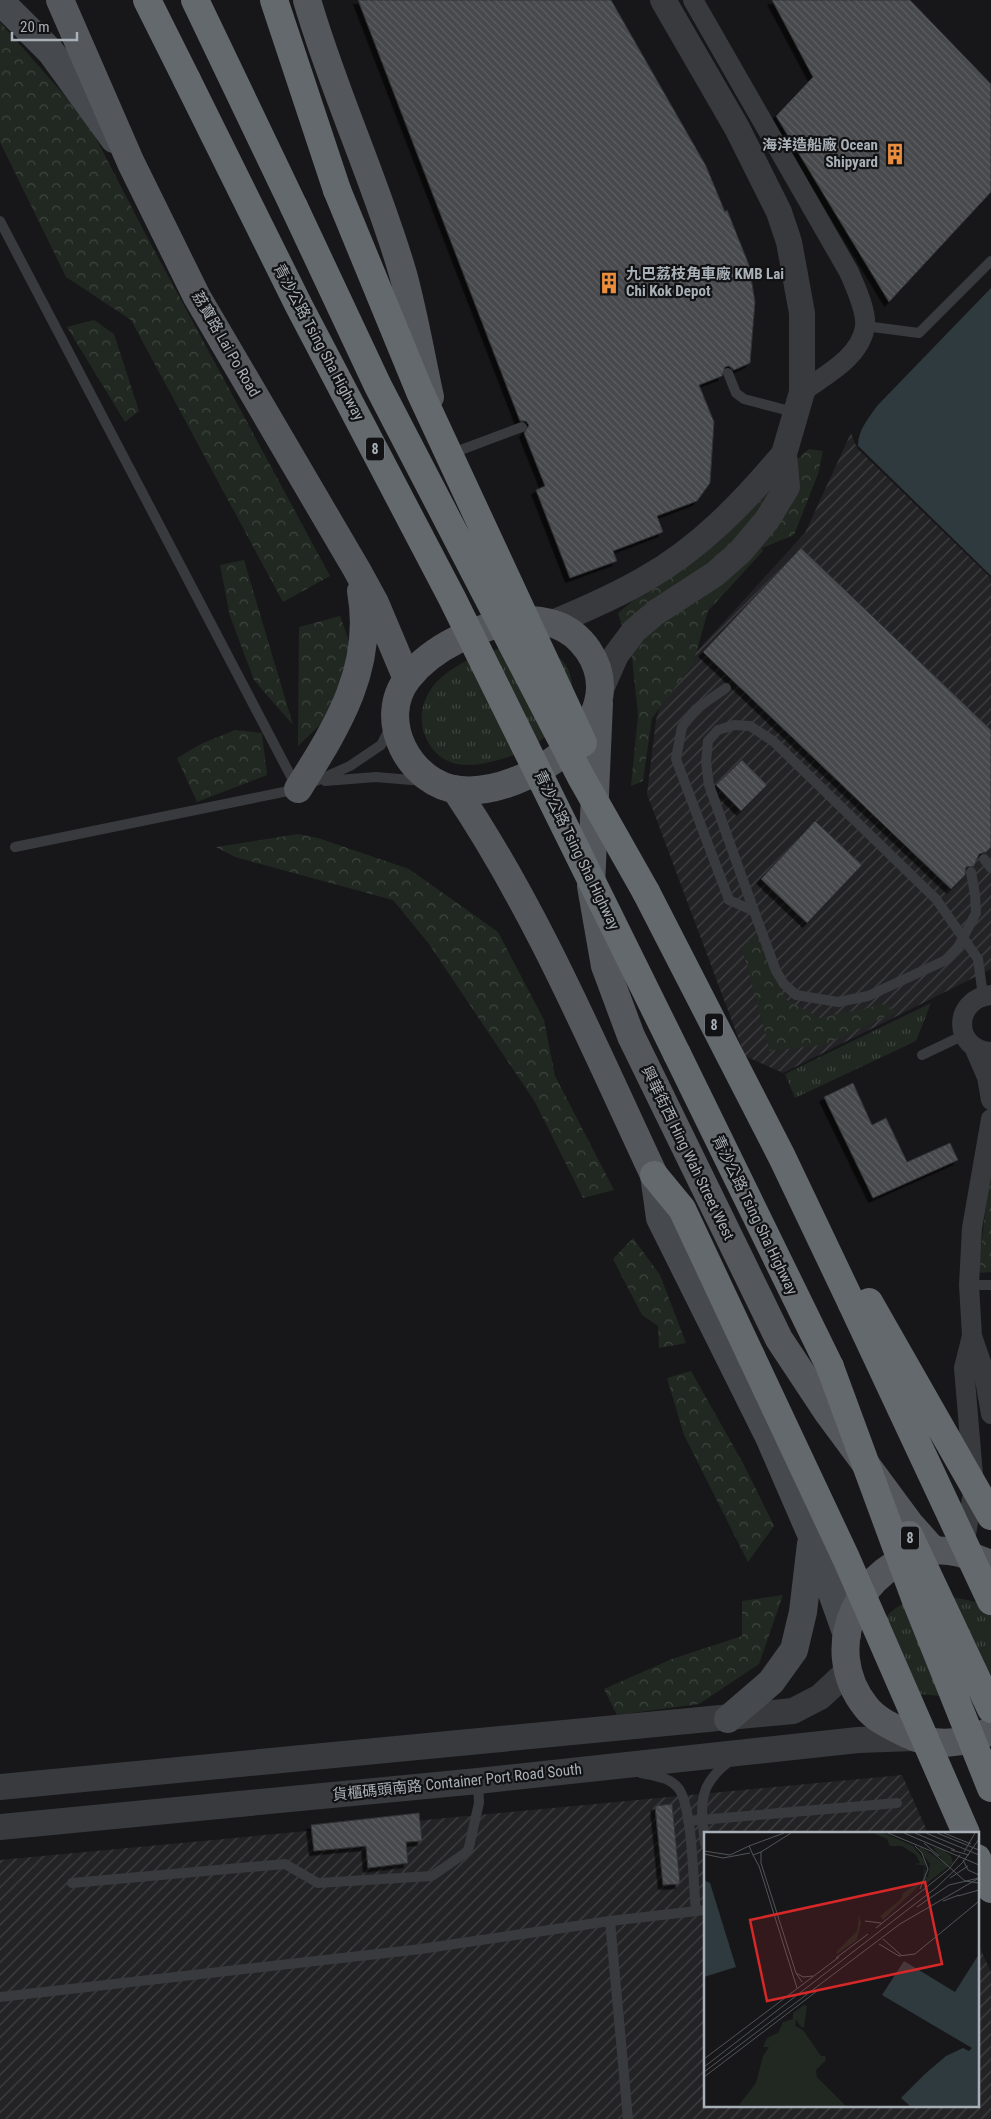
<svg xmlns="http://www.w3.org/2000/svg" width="991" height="2119" font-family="'Roboto Condensed','Noto Sans TC',sans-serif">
	<defs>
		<pattern id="industrial-furrows" width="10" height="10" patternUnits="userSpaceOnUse" patternTransform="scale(1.25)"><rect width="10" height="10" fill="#232326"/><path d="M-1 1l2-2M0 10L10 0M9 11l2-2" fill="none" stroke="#404143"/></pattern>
		<pattern id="grass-tufts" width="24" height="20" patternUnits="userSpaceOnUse" patternTransform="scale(1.25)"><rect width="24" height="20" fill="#212821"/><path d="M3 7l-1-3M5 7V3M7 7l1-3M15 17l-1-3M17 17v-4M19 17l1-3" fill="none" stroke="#3e453f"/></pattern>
		<pattern id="forest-crowns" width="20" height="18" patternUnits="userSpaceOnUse" patternTransform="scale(1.25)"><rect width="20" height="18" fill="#212821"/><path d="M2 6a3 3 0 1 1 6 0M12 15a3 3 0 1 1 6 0" fill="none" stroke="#3e453f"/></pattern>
		<pattern id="building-back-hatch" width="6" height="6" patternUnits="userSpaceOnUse" patternTransform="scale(1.25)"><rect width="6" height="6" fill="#46484c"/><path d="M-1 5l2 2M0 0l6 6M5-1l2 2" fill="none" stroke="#5e6064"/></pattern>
		<filter id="shadow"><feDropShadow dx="-4.5" dy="4.5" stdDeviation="0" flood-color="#0009"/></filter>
	</defs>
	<rect width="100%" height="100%" fill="#171719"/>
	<path fill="url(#industrial-furrows)" d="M 851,433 L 855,444 L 991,577 L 991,969 L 783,1073 L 745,1056 L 647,794 L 656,720 L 668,683 L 805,533 Z
		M 902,1775 L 928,1833 L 705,1833 L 705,2105 L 977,2105 L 977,1942 L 991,1972 L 991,2119 L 0,2119 L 0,1860 Z"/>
	<path fill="url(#grass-tufts)" d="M 511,646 C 545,651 571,649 573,692 C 566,705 559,724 548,734 C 537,746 517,754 502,759 C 487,763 472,767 457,764 C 428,758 414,723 426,698 C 439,668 482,652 511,646 Z
		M 931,1003 L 916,1041 L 795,1098 L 785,1074 Z
		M 952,1597 L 991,1605 L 991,1692 L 951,1697 L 920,1694 L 886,1617 C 904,1596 926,1599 952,1597 Z"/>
	<path fill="url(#forest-crowns)" d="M 0,22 L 87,121 L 146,235 L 330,576 L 283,602 L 131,320 L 66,277 L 0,142 Z
		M 94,320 L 114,334 L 139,411 L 125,422 L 67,327 Z
		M 809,449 L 823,451 L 818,474 L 794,535 L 762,548 L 763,551 L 708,611 L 693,664 L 652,718 L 643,781 L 631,786 L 638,715 L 632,658 L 618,613 L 657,581 Z
		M 244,560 L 293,725 L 254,680 L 230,616 L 220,565 Z
		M 340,616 L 352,649 L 352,660 L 324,721 L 298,746 L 299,627 Z
		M 235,730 L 262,733 L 267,775 L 197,802 L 177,758 L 201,744 Z
		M 298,834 L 318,838 L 409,869 L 498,932 L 544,1020 L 555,1076 L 614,1190 L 583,1198 L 535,1102 L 429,944 L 393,900 L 235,857 L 216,847 Z
		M 755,934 L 785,999 L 820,1018 L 886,1004 L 896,1012 L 823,1045 L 770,1051 L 742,948 Z
		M 991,1164 L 991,1272 L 978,1273 Z
		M 633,1238 L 660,1275 L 686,1343 L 659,1348 L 658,1326 L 642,1315 L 613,1259 Z
		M 691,1371 L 744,1465 L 774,1526 L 748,1562 L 684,1435 L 667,1378 Z
		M 783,1595 L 759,1664 L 699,1704 L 617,1715 L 604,1689 L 672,1659 L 742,1636 L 742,1601 Z"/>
	<path fill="#2f3a3e" d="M 991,288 L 991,576 L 858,446 C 858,430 868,419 877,406 Z"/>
	<path fill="#171719" d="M 858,446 L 991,576 L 991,578 L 857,448 Z"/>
	<path fill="url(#building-back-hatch)" stroke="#313235" filter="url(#shadow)" d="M 358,0 L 611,0 L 706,166 L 725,212 L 727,210 L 749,265 L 755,302 L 750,363 L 734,370 L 729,366 L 725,367 L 722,376 L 699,385 L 714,422 L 710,483 L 697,501 L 657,516 L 663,532 L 613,551 L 617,561 L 570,578 L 536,490 L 545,486 L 524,433 L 529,425 L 526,421 L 520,421 Z
		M 772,0 L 910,0 L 991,84 L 991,192 L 889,302 L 776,116 L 813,77 Z
		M 801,548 L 991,730 L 991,847 L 986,852 L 979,854 L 974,866 L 966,867 L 965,875 L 951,889 L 703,652 Z
		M 742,760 L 767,785 L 741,811 L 716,785 Z
		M 815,821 L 862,865 L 807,923 L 761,879 Z
		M 853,1083 L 872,1125 L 886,1118 L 907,1162 L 950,1143 L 958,1160 L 873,1198 L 824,1097 Z
		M 672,1804 L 680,1884 L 663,1885 L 655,1806 Z
		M 419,1813 L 422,1841 L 406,1842 L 408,1863 L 368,1868 L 366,1846 L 314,1851 L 311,1825 Z"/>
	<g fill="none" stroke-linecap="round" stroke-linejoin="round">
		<path stroke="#383a3d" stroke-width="10" d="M 0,221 L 296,786
			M 865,326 L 919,333 L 991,261
			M 728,373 L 736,393 L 744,399 L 797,413
			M 450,454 L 522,427
			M 726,688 L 696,709 L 682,727 L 676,759 L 729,900 L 754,911
			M 325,781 L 376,777 L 423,781
			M 15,847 L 298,789 L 350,766 L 381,745 L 391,726
			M 984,859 L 991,868
			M 754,911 L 709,785 L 706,762 L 708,741 L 718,730 L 734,725 L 750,726 L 773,741 L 936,899 L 978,959 L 983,996
			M 922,1055 L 964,1035
			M 969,1285 L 991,1285
			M 641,1773 C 655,1776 670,1777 679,1789 C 693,1809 693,1885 696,1911
			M 688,1821 L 897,1803
			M 705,1844 C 701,1806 696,1786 730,1761
			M 72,1883 L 285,1864 L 318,1883 L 432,1876 L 468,1851 L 479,1803 L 478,1781
			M 0,1997 L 421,1949 L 610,1921
			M 628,2119 L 610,1921 L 705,1910"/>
		<path stroke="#383a3d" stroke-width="20" d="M 693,0 L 849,272 C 855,286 867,311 865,327 C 860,358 825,375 802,392
			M 991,995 C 952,999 953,1050 991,1052
			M 974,1047 L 987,1077 L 991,1100
			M 991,1119 L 972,1228 L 969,1285 L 972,1336 L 983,1368 L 991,1414
			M 964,1546 L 974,1487 L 964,1368 L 972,1336"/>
		<path stroke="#383a3d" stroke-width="26" d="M 555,622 C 586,609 616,596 645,579 C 700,548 744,502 784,454
			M 601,689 L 616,655 L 634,631 L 655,613 L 715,574 L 740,552 L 767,520 L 787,487 L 784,454 L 802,392 L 802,313 L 789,242 L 779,212 L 737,128 L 663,0
			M 0,1787 L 793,1711 L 820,1697 L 848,1671
			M 0,1827 L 478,1781 L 858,1740 L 915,1738"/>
		<path stroke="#46494d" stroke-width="28" d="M 0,1 L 51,52 L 114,139
			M 654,1175 L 660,1218 L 769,1437 L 811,1534 L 847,1635
			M 728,1719 L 771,1682 L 794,1650 L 803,1612 L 811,1544"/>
		<path stroke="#54575c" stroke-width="28" d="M 60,0 L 131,163 L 197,297 L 357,570 L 375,603 L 407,679
			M 307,0 C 334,93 376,181 403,274 C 414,314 421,356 430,397
			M 516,619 C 546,620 569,623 588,650 C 637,722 525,797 460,790 C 410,785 375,720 408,678 C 434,645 476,629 516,619 Z
			M 599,703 L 591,886 L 605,966 L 631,1036 L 779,1339 L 828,1413 L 910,1524 L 934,1551
			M 298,789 C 337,727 375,668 361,591
			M 455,789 C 536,909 593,1045 654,1175
			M 991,1564 C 972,1557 953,1548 932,1551 C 860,1562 818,1647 866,1707 C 876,1720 893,1727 907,1734 C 933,1747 967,1745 991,1730"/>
		<path stroke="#64696e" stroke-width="28" d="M 147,0 L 187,80
			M 195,0 L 294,207
			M 274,0 L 337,190
			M 646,892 L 782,1157 L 852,1304
			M 677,1054 L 830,1367
			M 654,1175 L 682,1209 L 751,1356
			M 977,1858 L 991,1889"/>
		<path stroke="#383a3d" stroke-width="10" d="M 754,911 L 776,971 L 784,984 L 796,995 L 838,1002 L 868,996 L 946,960 L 958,947 L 976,913 L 975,894 L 971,872"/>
		<path stroke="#64696e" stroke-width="28" d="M 187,80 L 299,306 L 452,598 L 677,1054
			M 337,190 L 420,392 L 583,743
			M 294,207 L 378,386 L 581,777 L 646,892
			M 869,1302 L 991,1516
			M 852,1304 L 991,1601
			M 751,1356 L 846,1558 L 966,1833
			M 830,1367 L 915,1598 L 991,1788
			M 909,1535 L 991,1709"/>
	</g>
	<defs>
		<g id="building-bare" transform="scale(1.725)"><path d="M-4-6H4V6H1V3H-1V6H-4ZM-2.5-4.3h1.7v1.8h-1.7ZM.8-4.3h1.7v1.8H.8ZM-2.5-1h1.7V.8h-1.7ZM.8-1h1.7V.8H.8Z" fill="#ea8e3d" stroke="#121214" stroke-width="2.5" paint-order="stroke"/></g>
	</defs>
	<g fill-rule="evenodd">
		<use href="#building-bare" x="895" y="154"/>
		<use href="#building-bare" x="609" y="283"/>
	</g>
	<g text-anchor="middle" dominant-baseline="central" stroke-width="4.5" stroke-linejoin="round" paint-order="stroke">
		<g fill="#121214" stroke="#7c8187" stroke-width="1">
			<rect x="366" y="437.5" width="18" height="23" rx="4"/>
			<rect x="705" y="1013.5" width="18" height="23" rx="4"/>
			<rect x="901" y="1526.5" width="18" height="23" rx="4"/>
		</g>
		<g font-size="14" font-weight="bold" fill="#a9b1b8">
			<text x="375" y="449">8</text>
			<text x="714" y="1025">8</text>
			<text x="910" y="1538">8</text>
		</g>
		<g font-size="15" font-weight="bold" fill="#a9b1b8" stroke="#121214" text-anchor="end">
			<text x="878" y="145">海洋造船廠 Ocean<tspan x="878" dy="17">Shipyard</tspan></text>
			<text x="626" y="274" text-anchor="start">九巴荔枝角車廠 KMB Lai<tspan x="626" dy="17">Chi Kok Depot</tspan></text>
		</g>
		<g font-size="15" fill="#a9b1b8" stroke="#121214">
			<text transform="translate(319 342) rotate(62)">青沙公路 Tsing Sha Highway</text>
			<text transform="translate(226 344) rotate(60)">荔寶路 Lai Po Road</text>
			<text transform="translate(577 850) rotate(64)">青沙公路 Tsing Sha Highway</text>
			<text transform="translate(688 1153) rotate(64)">興華街西 Hing Wah Street West</text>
			<text transform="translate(755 1215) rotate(64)">青沙公路 Tsing Sha Highway</text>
			<text transform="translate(457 1782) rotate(-6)">貨櫃碼頭南路 Container Port Road South</text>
		</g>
	</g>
	<g transform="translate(704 1832)">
		<rect width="275" height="275" fill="#171719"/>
		<path d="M 169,1 L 180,1 L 209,14 L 221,29 L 222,45 L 224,45 L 226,32 L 215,17 L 217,15 L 240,31 L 229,15 L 238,17 L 247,24 L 249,31 L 222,52 L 219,50 L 179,88 L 176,84 L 197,67 L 199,61 L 219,48 L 221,34 L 211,32 L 216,31 L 212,23 L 198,14 L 186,14 L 183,7 ZM 155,83 L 157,91 L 153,108 L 133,122 L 132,120 L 153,99 ZM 100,173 L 103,174 L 100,195 L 97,195 L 92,187 L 91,194 L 99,198 L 117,224 L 121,224 L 122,228 L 112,238 L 113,245 L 142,274 L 35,273 L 52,251 L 59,224 L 65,215 L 59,215 L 63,206 L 74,201 L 79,190 L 89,187 L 89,181 Z" fill="#212821"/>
		<path d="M 0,48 L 6,51 L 32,135 L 0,145 ZM 275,122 L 275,274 L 206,274 L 197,266 L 222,241 L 242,224 L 259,216 L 265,219 L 268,216 L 178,163 L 200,129 L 251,160 Z" fill="#2f3a3e"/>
		<path fill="none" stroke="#515559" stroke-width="1" d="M 184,1 L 227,19 L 261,49 L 275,51M 200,1 L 275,33M 211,1 L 251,18M 222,1 L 275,23M 233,1 L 275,18M 240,1 L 267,12M 220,11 L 235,24M 45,14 L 80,1M 211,14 L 218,21 L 224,37 L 216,57M 247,18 L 265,23M 0,19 L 26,23 L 45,14 L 49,23 L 57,20 L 57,31 L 92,141 L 98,150M 57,20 L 87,1M 260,20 L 271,1M 0,22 L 19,26 L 46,21M 49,23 L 55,34 L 93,156M 259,28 L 264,38 L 275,43M 246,46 L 264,34M 254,64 L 275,58M 239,69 L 255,63M 213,75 L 245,53 L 275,46M 161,89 L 177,91M 172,96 L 245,37 L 256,23M 179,107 L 197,123M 175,112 L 195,124 L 211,122 L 274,70M 132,126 L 164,102M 92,141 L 99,145 L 109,144M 0,227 L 135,125M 0,235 L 233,55 L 259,30 L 275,7M 0,240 L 196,92 L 275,46M 0,245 L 113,159"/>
		<path fill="#d62828" fill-opacity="0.15" stroke="#d62828" stroke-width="2.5" d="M 221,50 L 238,132 L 63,169 L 46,88 Z"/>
		<rect width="275" height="275" fill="none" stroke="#a9b1b8" stroke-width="2.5"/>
	</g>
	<path d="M12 32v8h65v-8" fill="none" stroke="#a9b1b8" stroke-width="2.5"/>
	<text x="20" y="32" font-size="15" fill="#a9b1b8" stroke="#121214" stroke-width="4" paint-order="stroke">20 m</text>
</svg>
